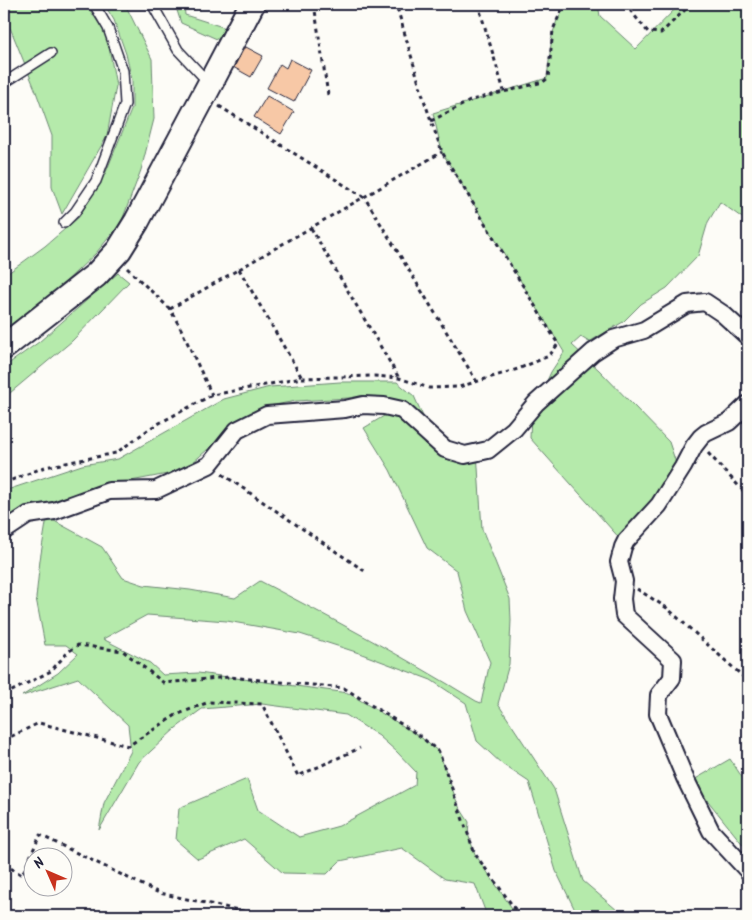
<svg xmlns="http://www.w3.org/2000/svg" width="752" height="920" font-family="Kalam,sans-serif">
	<rect width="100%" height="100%" fill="#fdfcf7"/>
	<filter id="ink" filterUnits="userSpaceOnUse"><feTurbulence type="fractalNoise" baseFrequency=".02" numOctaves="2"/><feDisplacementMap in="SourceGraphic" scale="10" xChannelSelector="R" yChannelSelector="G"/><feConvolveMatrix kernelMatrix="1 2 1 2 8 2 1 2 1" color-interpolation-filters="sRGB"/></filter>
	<g filter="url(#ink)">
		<path fill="#b5eaab" stroke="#6c8673" d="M 4,4 L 86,4 L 107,36 L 116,86 L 107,136 L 62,214 L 52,187 L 52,136 L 35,89 L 11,30 L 4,19 Z
			M 104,4 L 125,4 L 152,59 L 154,119 L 141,170 L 121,223 L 96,253 L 58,289 L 4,330 L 4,276 L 45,246 L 79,217 L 106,172 L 132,108 L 132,80 L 126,54 L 114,20 Z
			M 175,4 L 184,4 L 185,15 L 226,28 L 219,40 L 181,23 Z
			M 568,4 L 598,4 L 600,16 L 636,49 L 680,4 L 748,4 L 748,222 L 720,202 L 708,222 L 698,256 L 667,288 L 641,304 L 623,322 L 589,342 L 581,337 L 572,345 L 599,370 L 669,442 L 677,466 L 660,496 L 622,541 L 530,438 L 531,415 L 551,372 L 564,352 L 442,152 L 433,113 L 547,78 L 552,36 L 557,20 Z
			M 118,273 L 129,282 L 72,341 L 4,398 L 4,367 L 39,342 Z
			M 340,382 L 397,382 L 414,396 L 429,430 L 367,397 L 296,401 L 269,406 L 240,421 L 183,471 L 131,481 L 23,509 L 4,521 L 4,491 L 82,465 L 118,459 L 224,399 L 270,387 Z
			M 394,410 L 442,450 L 477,452 L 482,529 L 510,599 L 511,620 L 509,664 L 498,704 L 554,789 L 583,881 L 624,916 L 582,916 L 574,908 L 556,871 L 529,782 L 502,764 L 477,741 L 466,703 L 431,680 L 359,653 L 300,634 L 227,621 L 147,615 L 103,639 L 150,663 L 163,675 L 198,673 L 348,693 L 418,735 L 439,752 L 458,805 L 469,822 L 468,834 L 475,854 L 509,904 L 518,916 L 487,916 L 475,884 L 445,879 L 402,848 L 340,861 L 327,874 L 283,873 L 244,839 L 198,859 L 176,840 L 179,808 L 247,779 L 258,810 L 299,837 L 339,826 L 415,785 L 416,772 L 397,752 L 379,736 L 346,715 L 262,704 L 202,709 L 176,728 L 139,762 L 99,830 L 104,803 L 131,751 L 128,725 L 78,678 L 22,696 L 58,673 L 78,654 L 66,645 L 45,645 L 36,598 L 40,560 L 47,517 L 102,547 L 123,578 L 144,585 L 190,590 L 235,598 L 260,581 C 333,619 406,658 476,701 L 481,703 L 490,662 L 467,611 L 457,571 L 427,548 L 390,470 L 364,428 Z
			M 730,759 L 748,786 L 748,851 L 692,781 Z"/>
		<path fill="#f7c8a6" stroke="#22223b" d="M 244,46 L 263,56 L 251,77 L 233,67 Z
			M 290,59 L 311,70 L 294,102 L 267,88 L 280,64 L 286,68 Z
			M 267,96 L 294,112 L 281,134 L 254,117 Z"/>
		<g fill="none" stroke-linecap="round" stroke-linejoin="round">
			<g stroke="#22223b" stroke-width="12">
				<path id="lane" d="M 152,4 L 178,50 L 208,82
					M 4,83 L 51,53
					M 64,223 L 75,212 L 96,181 L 125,104 L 123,71 L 108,28 L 94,4"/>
			</g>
			<g stroke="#22223b" stroke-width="20">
				<path id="street" d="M 748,404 L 729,422 L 706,433 L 701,437 L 694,446 L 683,467 L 659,505 L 626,541 L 623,547 L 619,562 L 624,581 L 622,599 L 624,615 L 673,660 L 672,678 L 659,695 L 658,714 L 685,778 L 711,831 L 748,871
					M 4,531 L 28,515 L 54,511 L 109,491 L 156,490 L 209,465 L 237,430 L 267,415 L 345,409 L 363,405 L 384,406 L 402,410 L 445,449 L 465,455 L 488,450 L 514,429 L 536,403 L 593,352 L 613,339 L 644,330 L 687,304 L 705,302 L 723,314 L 746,335 L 748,336"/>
			</g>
			<g stroke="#22223b" stroke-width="28">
				<path id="secondary" d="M 4,347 L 96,275 L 119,250 L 137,221 L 210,84 L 252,4"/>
			</g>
			<path stroke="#22223b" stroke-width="3" stroke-dasharray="4 4" stroke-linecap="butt" d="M 314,4 L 328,95
				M 478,4 L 504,91
				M 625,4 L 648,32 L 661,33 L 691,4
				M 219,106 L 365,198 L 477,382
				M 431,121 L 472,100 L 543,82 L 548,78 L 553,30 L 564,4
				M 311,228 L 399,378
				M 127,268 L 170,309 L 181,329 L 212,395
				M 239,269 L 302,378
				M 170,309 L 442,152
				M 708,453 L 748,496
				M 222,474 L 366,572
				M 4,483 L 45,467 L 116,453 L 152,427 L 212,395 L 302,378 L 374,376 L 399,378 L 429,388 L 459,387 L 518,369 L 549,356 L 558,344 L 442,152 L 425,103 L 396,4
				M 637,589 L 667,608 L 748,681
				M 4,694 L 8,693 L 51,671 L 68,652 L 78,645 L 123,651 L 164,683 L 229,677 L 344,688 L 420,736 L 439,752 L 475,854 L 520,916
				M 4,740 L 39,723 L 128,746 L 176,715 L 209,702 L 262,704 L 298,776 L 360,748
				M 4,864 L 22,875 L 40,835 L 159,893 L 266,916"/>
			<use href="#lane" stroke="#fdfcf7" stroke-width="9"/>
			<use href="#street" stroke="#fdfcf7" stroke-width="16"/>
			<use href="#secondary" stroke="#fdfcf7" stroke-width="24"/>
		</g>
	</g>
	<rect width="752" height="920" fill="none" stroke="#fdfcf7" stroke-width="20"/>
	<rect x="10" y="10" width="732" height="900" fill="none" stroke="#22223b" stroke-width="2" filter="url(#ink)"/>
	<g transform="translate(48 872) rotate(315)"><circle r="24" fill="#fdfcf7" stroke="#a5a5ac"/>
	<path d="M0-4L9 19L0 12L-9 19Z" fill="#c8321e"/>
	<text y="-8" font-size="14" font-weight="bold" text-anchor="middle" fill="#22223b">N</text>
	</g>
</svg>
